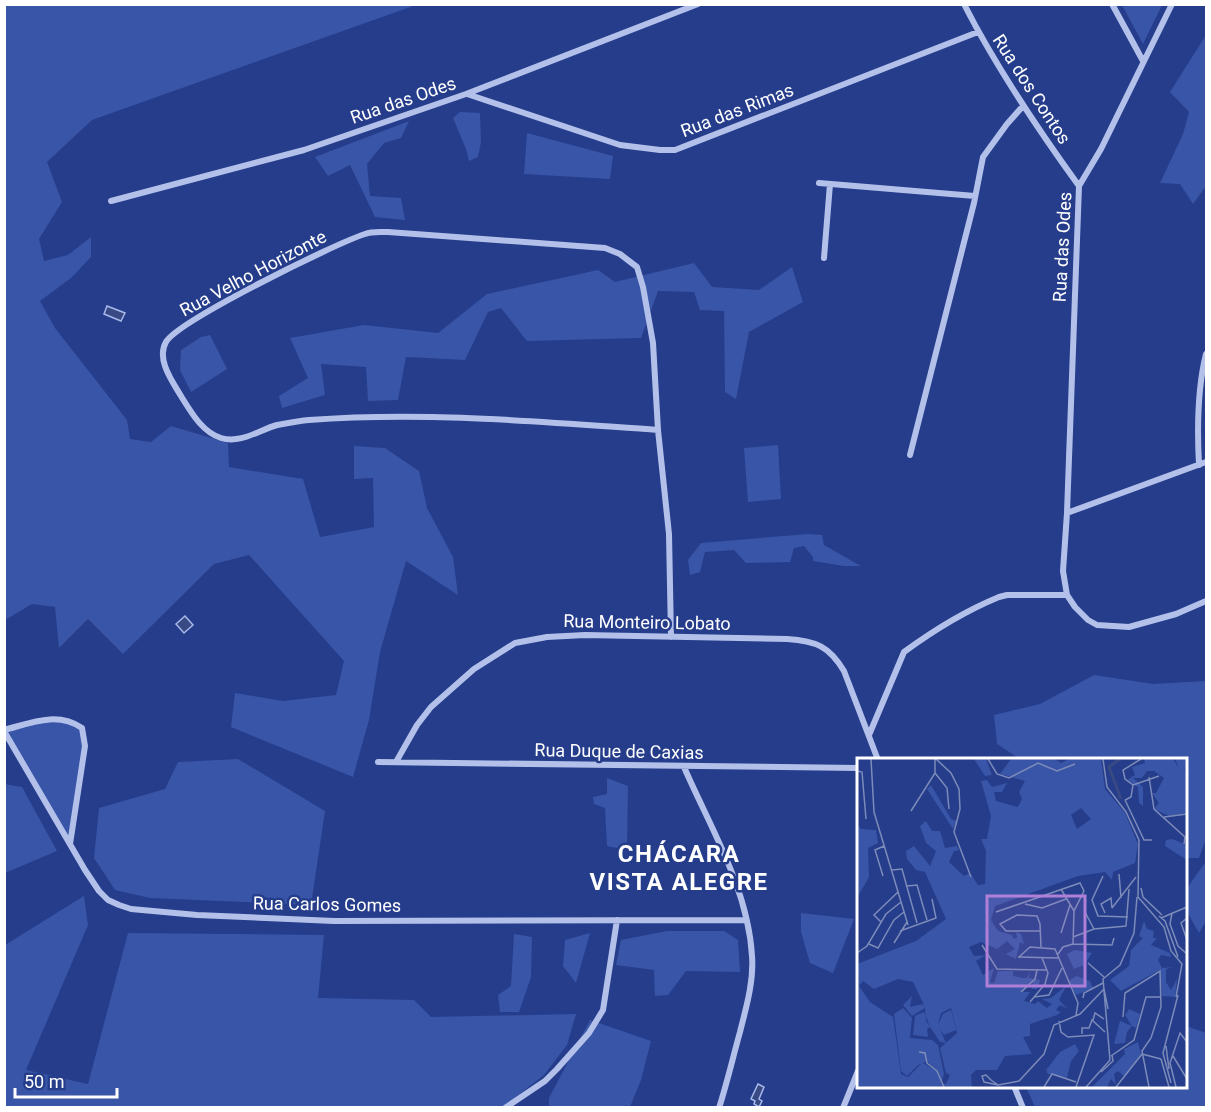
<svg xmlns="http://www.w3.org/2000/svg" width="1211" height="1112" font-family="Roboto,sans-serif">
	<rect width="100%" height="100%" fill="#253d8b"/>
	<path fill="#3955a7" d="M 4,5 L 416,5 L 92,120 L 47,162 L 62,202 L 39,239 L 44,261 L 68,255 L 91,237 L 91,257 L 71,278 L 40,301 L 55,328 L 127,420 L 130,439 L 151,442 L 171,426 L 228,443 L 229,467 L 303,479 L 320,537 L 374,527 L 373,478 L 354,479 L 354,446 L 385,448 L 419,471 L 427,508 L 453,557 L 458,595 L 406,561 L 380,652 L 369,720 L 353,777 L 231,727 L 235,693 L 283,701 L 336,695 L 344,661 L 249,555 L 214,564 L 123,654 L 88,619 L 59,648 L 55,607 L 32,604 L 5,620 Z
		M 1122,5 L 1162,5 L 1143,44 Z
		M 1206,35 L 1206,186 L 1193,204 L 1180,184 L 1160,183 L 1183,134 L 1189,112 L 1170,92 Z
		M 460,112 L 480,113 L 481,142 L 478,157 L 469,161 L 466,149 L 453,118 Z
		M 409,121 L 401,138 L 384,143 L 367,164 L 370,196 L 401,198 L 405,220 L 375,217 L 350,165 L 328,176 L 315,157 Z
		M 527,133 L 613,156 L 610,179 L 524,174 Z
		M 694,263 L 712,287 L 759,290 L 792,267 L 803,302 L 749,332 L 736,399 L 725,392 L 724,311 L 700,310 L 694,292 L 658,291 L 641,338 L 527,341 L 501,308 L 488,312 L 465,360 L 406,357 L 398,400 L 368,401 L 366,367 L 321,364 L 325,395 L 282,408 L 279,396 L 308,378 L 290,338 L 364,325 L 438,333 L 487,294 L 598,270 L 615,282 Z
		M 210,335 L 227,369 L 191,392 L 180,370 L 181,350 L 201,337 Z
		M 778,445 L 781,499 L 748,502 L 744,448 Z
		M 808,534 L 822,535 L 824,545 L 861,566 L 844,566 L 813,561 L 813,557 L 804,546 L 794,548 L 790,562 L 746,563 L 734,550 L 705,552 L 700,572 L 690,575 L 688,560 L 701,543 Z
		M 1094,675 L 1153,684 L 1206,681 L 1206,839 L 1199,858 L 1186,858 L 1186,760 L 1020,759 L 997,744 L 994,715 L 1040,704 Z
		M 67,719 L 84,734 L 70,845 L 5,731 L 45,720 Z
		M 238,759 L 325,811 L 311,905 L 150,898 L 115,890 L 94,858 L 99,808 L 165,789 L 178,762 Z
		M 607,778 L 628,786 L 627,850 L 607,846 L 605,808 L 594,804 L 593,797 L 607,794 Z
		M 5,784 L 22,787 L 57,851 L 5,873 Z
		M 1205,863 L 1206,864 L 1206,921 L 1199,933 C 1178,898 1181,895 1205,863 Z
		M 84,896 L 88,925 L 26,1070 L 88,1084 L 128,933 L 324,935 L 318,998 L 414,1000 L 431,1017 L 576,1014 L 567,1045 L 544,1075 L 503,1107 L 5,1108 L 5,945 Z
		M 801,913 L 854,919 L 833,973 L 810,963 L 801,932 Z
		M 667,931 L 724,931 L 738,940 L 740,972 L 686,971 L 668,995 L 655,996 L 654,970 L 616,965 L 621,940 Z
		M 590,933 L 576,983 L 563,966 L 565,940 Z
		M 514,934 L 532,937 L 531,977 L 519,1012 L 500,1012 L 498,995 L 511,986 Z
		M 590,1020 L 651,1041 L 641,1080 L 630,1107 L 549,1108 L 549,1098 Z
		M 1186,1026 L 1206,1033 L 1206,1107 L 1035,1107 L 1026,1087 L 1186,1086 Z"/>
	<path fill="#384983" stroke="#a7b9eb" stroke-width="1.5" d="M 107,306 L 125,313 L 121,321 L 104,314 Z
		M 185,616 L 193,625 L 184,633 L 176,624 Z
		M 758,1084 L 764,1087 L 759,1099 L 762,1101 L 759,1107 L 754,1104 L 755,1101 L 751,1099 Z"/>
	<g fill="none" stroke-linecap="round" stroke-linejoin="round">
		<path stroke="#b3c1ea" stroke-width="6" d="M 964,4 C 997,69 1037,128 1079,186
			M 1112,4 L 1143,61
			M 1172,4 L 1101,149 L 1079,186 L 1067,513 L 1063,571 L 1067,595 L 1075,607 L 1088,620 L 1097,625 L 1129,627 L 1176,614 L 1206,601
			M 467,94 L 620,145 L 660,150 L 675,150 L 978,32
			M 819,183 L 975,196
			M 111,201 L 304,150 L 466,94 L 698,4
			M 824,258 L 830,184
			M 658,430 C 542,422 425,411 309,420 C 298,421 288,423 277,425 C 259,430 241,444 221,438 C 202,432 191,412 181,396 C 172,381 156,359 166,342 C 178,321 336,243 365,234 C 372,231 380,232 388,232 L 605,248 L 620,254 L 637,267 L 643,287 L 653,343 L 658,430 L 669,534 L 671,637
			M 910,455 L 974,203 L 983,157 L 1007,124 L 1023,106
			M 1199,465 C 1197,428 1197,390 1206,354
			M 1067,513 L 1206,462
			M 4,730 C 31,723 57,711 82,728 L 85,746 L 70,844
			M 4,731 L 85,870 L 99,891 L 108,900 L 119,905 L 131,909 L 197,915 L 334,921 L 746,920
			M 869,735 L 904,652 C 934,630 965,611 999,597 L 1007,595 L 1067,595
			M 378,762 L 858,768
			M 396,762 L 417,725 L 431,707 L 474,669 L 515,643 L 547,637 L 585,635 L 787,639 C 816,641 829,646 844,671 L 878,760
			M 684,767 C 710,827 748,888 752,956 C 754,981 746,1008 740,1032 C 733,1057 727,1083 719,1108
			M 1014,1086 L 1023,1108
			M 505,1108 L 545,1081 L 557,1069 L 589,1033 L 603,1010 L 617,920
			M 843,1108 L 858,1071"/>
	</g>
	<g text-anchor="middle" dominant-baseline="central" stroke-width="5" stroke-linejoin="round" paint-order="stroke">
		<g font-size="18" fill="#fff" stroke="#253d8b">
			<text transform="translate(1032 89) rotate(57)">Rua dos Contos</text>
			<text transform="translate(403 100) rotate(-19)">Rua das Odes</text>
			<text transform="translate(737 110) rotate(-21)">Rua das Rimas</text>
			<text transform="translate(1062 247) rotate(-87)">Rua das Odes</text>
			<text transform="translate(253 273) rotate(-28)">Rua Velho Horizonte</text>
			<text transform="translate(647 622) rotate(1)">Rua Monteiro Lobato</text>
			<text transform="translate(619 751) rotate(1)">Rua Duque de Caxias</text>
			<text transform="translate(327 904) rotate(1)">Rua Carlos Gomes</text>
		</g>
		<g font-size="24" font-weight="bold" letter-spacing="1.5" fill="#fff" stroke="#253d8b">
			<text x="679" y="854">CHÁCARA<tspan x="679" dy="28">VISTA ALEGRE</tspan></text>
		</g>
	</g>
	<g transform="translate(857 758)">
		<rect width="330" height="330" fill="#253d8b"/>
		<path d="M 117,1 L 129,1 L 135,17 L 128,18 ZM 154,1 L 198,1 L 204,5 L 212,1 L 244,1 L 248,31 L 268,55 L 281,86 L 278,105 L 256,114 L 255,122 L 248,114 L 221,118 L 138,148 L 134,162 L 141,173 L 155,177 L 156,181 L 160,180 L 159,174 L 164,176 L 167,186 L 163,184 L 159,201 L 149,196 L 158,191 L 150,183 L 140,191 L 124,184 L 112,189 L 117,198 L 129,197 L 119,203 L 126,217 L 137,210 L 133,224 L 137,225 L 141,213 L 156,213 L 156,218 L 165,220 L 170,220 L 173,213 L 172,220 L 183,222 L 180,231 L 175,231 L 176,223 L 166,234 L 173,234 L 167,243 L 178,246 L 181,243 L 190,250 L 195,246 L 185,241 L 194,240 L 209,228 L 202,242 L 211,251 L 203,247 L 199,252 L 204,254 L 200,257 L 173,266 L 173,278 L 166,279 L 175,296 L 148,298 L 140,312 L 119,312 L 114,317 L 115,329 L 0,329 L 0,206 L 59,183 L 89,161 L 68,114 L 59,112 L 50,101 L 49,93 L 57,88 L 73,108 L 79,93 L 69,85 L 63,68 L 69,63 L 75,73 L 83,73 L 88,90 L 100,88 L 102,92 L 97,93 L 92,104 L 107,118 L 113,115 L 121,127 L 128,126 L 129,93 L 124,81 L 130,81 L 134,58 L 124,23 L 130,22 L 135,29 L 150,25 L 145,34 L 137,34 L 139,43 L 161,49 L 165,41 L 162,34 L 168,23 L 143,16 ZM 224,50 L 234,61 L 220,71 L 214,57 ZM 41,221 L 56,224 L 68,249 L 66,246 L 53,249 L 55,238 L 46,247 L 55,258 L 68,250 L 69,263 L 83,284 L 89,285 L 83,271 L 87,277 L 99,272 L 94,252 L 86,256 L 81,267 L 84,255 L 94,250 L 100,275 L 83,290 L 89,315 L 93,317 L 89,326 L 85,326 L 80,313 L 66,305 L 70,303 L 81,313 L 85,323 L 87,316 L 81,287 L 75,282 L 53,280 L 55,260 L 46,250 L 37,256 L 44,313 L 50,318 L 61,307 L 64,306 L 51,319 L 44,316 L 36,259 L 13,244 L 2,228 L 6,223 L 17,231 ZM 287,1 L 316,1 L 322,10 L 318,1 L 330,1 L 330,11 L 325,12 L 330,12 L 329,55 L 312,58 L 297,51 L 302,45 L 295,35 L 299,35 L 307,20 L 297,13 L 290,13 L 285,20 L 276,20 L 286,29 L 286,48 L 282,45 L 281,29 L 270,22 L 278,17 L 275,9 L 288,5 ZM 74,27 L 94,61 L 100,63 L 96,71 L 70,31 ZM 0,66 L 4,71 L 19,72 L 21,85 L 11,90 L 12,119 L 0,140 ZM 315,81 L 330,87 L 330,102 L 308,88 L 309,82 ZM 287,163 L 290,171 L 297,173 L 296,180 L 300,180 L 294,187 L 313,195 L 314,199 L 304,197 L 301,202 L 305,210 L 317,209 L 309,211 L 309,224 L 314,232 L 320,221 L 318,239 L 305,238 L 303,212 L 264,233 L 253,222 L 272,208 L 274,192 L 286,180 L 282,178 ZM 218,192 L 235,195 L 227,207 L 217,211 L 210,196 ZM 219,218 L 233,223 L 236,230 L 219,237 L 212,223 ZM 272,251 L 283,256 L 279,270 L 275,268 L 270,274 L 268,285 L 257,286 L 263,263 L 275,268 L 268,257 ZM 67,254 L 73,269 L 70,271 L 71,279 L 56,277 L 58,258 ZM 281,284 L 284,296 L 268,319 L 261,313 L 257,316 L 259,327 L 254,321 L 250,329 L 235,329 L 268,296 L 267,291 ZM 218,286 L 222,293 L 214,303 L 210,320 L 191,316 L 189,312 L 203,294 Z" fill="#3955a7" fill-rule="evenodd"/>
		<path fill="none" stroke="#384983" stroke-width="3" d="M 263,1 L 252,9 L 264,41"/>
		<path fill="none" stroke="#7c8bb9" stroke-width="1.5" d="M 14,1 L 17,54 L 51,167M 79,1 L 94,15 L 102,31 L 103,51 L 97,74 L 114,119M 131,1 L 140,16 L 152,20 L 181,5 L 200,13 L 218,6M 246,1 L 250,29 L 269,54 L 282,82 L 281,139 L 307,169 L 314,193 L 325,206 L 319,239M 0,13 L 5,14 L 9,61M 78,15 L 90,30 L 92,51M 292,19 L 297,51 L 328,79 L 327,86M 276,27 L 268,21 L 266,12 L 284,1M 276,27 L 302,18M 268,42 L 287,82 L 295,82M 268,42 L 274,39 L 276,27M 54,53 L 78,15 L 78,1M 307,59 L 330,56M 35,112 L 45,111 L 60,165M 262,116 L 264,140M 26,118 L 18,92 L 27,88M 246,118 L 235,142 L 241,158 L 271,159M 50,128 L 60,127 L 70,162M 284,130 L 286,139 L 305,157M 204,131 L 217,153M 168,146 L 185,150 L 209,141M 255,150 L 279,119M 139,154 L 223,125 L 227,133 L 217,153 L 216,186 L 255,187 L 257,180M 228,154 L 237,171M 248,155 L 244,146 L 254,140 L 255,150M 315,155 L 313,166 L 321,188 L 330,196M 302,158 L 308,163 L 321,199M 304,160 L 330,149M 330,160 L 324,165 L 330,182M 24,164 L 17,157 L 41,134M 43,173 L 79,160 L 75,141M 183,173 L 149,173 L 143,166 L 160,157 L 180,158 L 183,166 L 184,189M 204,175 L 213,147M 216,179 L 237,171 L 269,168 L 272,131M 37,185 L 50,164M 12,186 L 21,190 L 37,162 L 47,154M 125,187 L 140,211 L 190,212M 0,195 L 10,188 L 29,156 L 44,144M 201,196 L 206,189 L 216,186M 161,199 L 201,200M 162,199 L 173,189 L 198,191 L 221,245 L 219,257M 231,205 L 247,219M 164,234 L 178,221 L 180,212M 177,239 L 192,237 L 205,210M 226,240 L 227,235 L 246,225M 173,244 L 188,226 L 191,215 L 185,200M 266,259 L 268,235 L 303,213 L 304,249 L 294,280 L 285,293 L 292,329M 236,262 L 238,255 L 247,261M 202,263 L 204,274 L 211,279 L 237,277 L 219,329M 225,276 L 225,270 L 232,270 L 235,262 L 248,274M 309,288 L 312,311M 62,294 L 68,295 L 70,305 L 80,313 L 87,329M 285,296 L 304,301M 254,298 L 277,282 L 289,239 L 304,239M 316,298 L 330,321M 304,301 L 312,329M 244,314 L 256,303 L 255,297M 129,317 L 134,322 L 141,327 L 127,324 L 125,318 ZM 314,325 L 306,295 L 321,237M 141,327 L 162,323 L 187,296 L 197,267 L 223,256 L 247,231 L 251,251M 187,329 L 195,316 L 219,324M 229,329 L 253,302 L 246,221 L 263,207 L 277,175 L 280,139M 259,329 L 285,296M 319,329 L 313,305 L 323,275 L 330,284"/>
		<path fill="#b080d9" fill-opacity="0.15" stroke="#b080d9" stroke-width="3" d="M 130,138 L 228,138 L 228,228 L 130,228 Z"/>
		<rect width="330" height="330" fill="none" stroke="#fff" stroke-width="3"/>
	</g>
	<rect width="1211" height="1112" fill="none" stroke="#ffffff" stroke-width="12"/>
	<path d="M15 1088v9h102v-9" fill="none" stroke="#ffffff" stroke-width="3"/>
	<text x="24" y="1088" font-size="18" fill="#ffffff" stroke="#253d8b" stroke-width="4.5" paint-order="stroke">50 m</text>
</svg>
